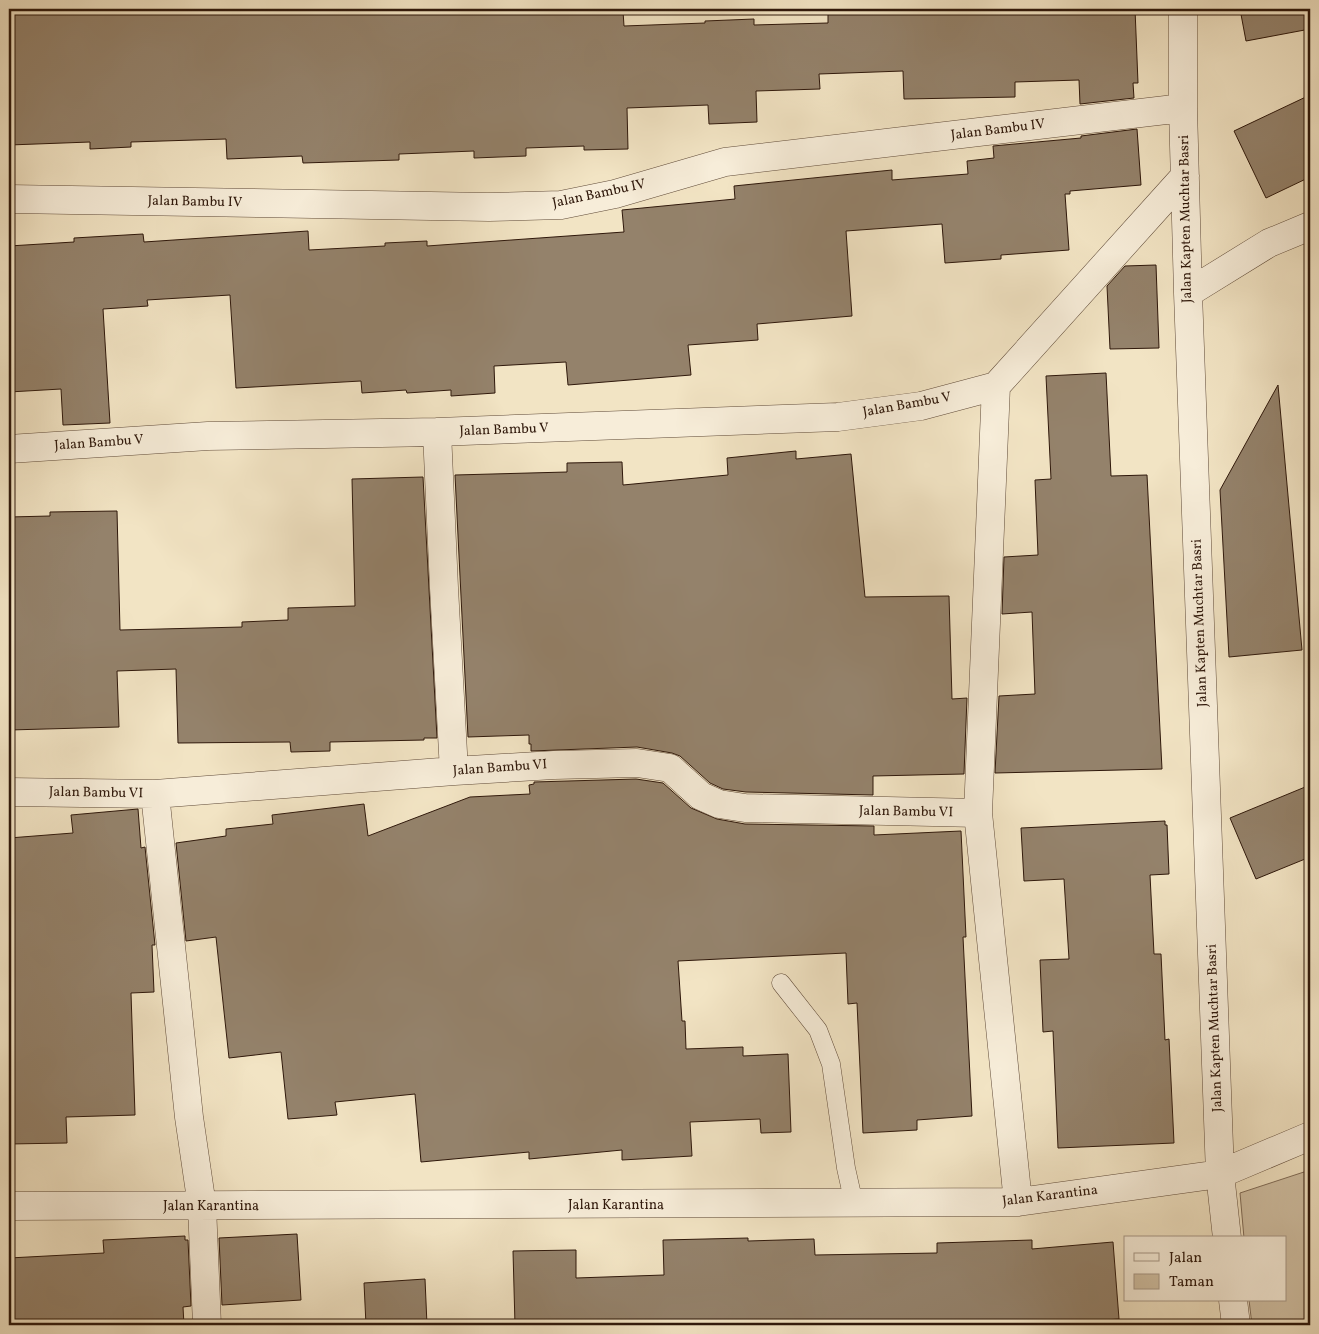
<svg xmlns="http://www.w3.org/2000/svg" width="1319" height="1334" font-family="Vollkorn,serif">
	<rect width="100%" height="100%" fill="#f2e4c4"/>
	<filter id="stains"><feTurbulence type="fractalNoise" baseFrequency=".004" numOctaves="4"/><feColorMatrix values="0 0 0 0 .2 0 0 0 0 .09 0 0 0 0 .02 0 0 0 .5 -.17"/></filter>
	<radialGradient id="worn" r=".72"><stop offset=".6" stop-color="#630" stop-opacity="0"/><stop offset="1" stop-color="#630" stop-opacity=".3"/></radialGradient>
	<path fill="#d1c1a5" stroke="#806c58" d="M 1310,1170 L 1310,1325 L 1252,1325 L 1249,1300 L 1285,1300 L 1285,1238 L 1244,1238 L 1240,1193 Z"/>
	<path fill="#94826b" stroke="#2f180b" d="M 9,9 L 545,9 L 546,14 L 623,11 L 624,26 L 705,23 L 705,21 L 754,19 L 754,25 L 828,23 L 828,9 L 1135,9 L 1138,83 L 1133,83 L 1134,98 L 1080,104 L 1079,80 L 1015,82 L 1015,97 L 904,99 L 903,71 L 819,74 L 820,89 L 756,91 L 757,122 L 709,124 L 708,105 L 627,108 L 628,149 L 584,150 L 584,146 L 526,148 L 526,156 L 474,158 L 474,151 L 399,154 L 399,160 L 303,163 L 302,156 L 227,159 L 226,139 L 131,142 L 131,147 L 90,149 L 90,142 L 9,145 Z
		M 1240,9 L 1310,9 L 1310,29 L 1246,41 Z
		M 1310,95 L 1310,177 L 1266,198 L 1234,131 Z
		M 1137,129 L 1141,185 L 1070,191 L 1070,194 L 1065,194 L 1069,250 L 1001,255 L 1001,259 L 945,263 L 942,224 L 846,231 L 852,316 L 757,324 L 758,340 L 688,345 L 691,375 L 568,385 L 566,362 L 494,366 L 495,393 L 451,396 L 451,390 L 407,393 L 406,390 L 362,393 L 361,381 L 236,388 L 230,295 L 147,300 L 148,306 L 103,309 L 110,423 L 63,425 L 61,389 L 9,392 L 9,246 L 74,242 L 74,238 L 143,234 L 144,242 L 308,231 L 309,250 L 385,246 L 385,243 L 427,241 L 427,246 L 624,232 L 622,210 L 735,199 L 734,186 L 892,170 L 892,180 L 968,174 L 967,161 L 994,158 L 993,146 L 1081,138 L 1081,136 Z
		M 1156,265 L 1159,348 L 1110,349 L 1107,286 L 1125,266 Z
		M 1106,373 L 1111,476 L 1147,475 L 1162,769 L 995,773 L 999,696 L 1035,694 L 1032,612 L 1002,614 L 1004,557 L 1038,555 L 1035,480 L 1051,479 L 1046,376 Z
		M 1278,385 L 1302,650 L 1229,657 L 1220,490 Z
		M 796,451 L 796,459 L 851,454 L 865,597 L 949,596 L 952,699 L 967,698 L 964,774 L 873,776 L 873,795 L 746,792 L 723,789 L 710,783 L 680,756 L 672,753 L 637,747 L 531,751 L 531,744 L 529,744 L 529,735 L 468,737 L 455,475 L 567,472 L 567,463 L 622,462 L 623,485 L 728,475 L 727,458 Z
		M 423,477 L 437,738 L 424,738 L 424,740 L 330,742 L 330,751 L 291,752 L 290,742 L 178,743 L 176,669 L 117,671 L 119,727 L 9,730 L 9,517 L 50,516 L 50,512 L 117,511 L 120,630 L 242,627 L 242,622 L 288,620 L 288,608 L 355,606 L 352,479 Z
		M 636,779 L 663,783 L 691,808 L 717,819 L 745,824 L 874,826 L 874,835 L 961,831 L 966,937 L 963,937 L 972,1116 L 917,1120 L 917,1130 L 863,1133 L 857,1003 L 848,1004 L 846,953 L 678,961 L 682,1021 L 685,1021 L 686,1049 L 743,1047 L 743,1056 L 788,1054 L 791,1132 L 761,1133 L 760,1119 L 690,1122 L 692,1156 L 622,1160 L 622,1150 L 529,1159 L 529,1152 L 421,1162 L 415,1094 L 335,1102 L 337,1115 L 288,1119 L 281,1052 L 229,1058 L 216,937 L 186,941 L 176,843 L 226,836 L 226,829 L 273,824 L 272,815 L 364,804 L 368,836 L 470,797 L 530,794 L 529,785 L 534,784 L 534,782 Z
		M 1310,785 L 1310,857 L 1256,879 L 1230,818 Z
		M 138,809 L 141,848 L 145,847 L 155,945 L 152,945 L 154,992 L 131,993 L 135,1115 L 66,1117 L 67,1143 L 9,1144 L 9,838 L 73,833 L 71,815 Z
		M 1165,821 L 1165,825 L 1167,825 L 1169,874 L 1150,875 L 1154,954 L 1161,954 L 1165,1040 L 1169,1039 L 1174,1143 L 1058,1148 L 1053,1031 L 1043,1032 L 1040,960 L 1069,959 L 1064,879 L 1024,881 L 1021,828 Z
		M 297,1234 L 301,1300 L 222,1305 L 219,1238 Z
		M 185,1236 L 185,1240 L 188,1240 L 191,1306 L 183,1307 L 184,1325 L 9,1325 L 9,1258 L 104,1253 L 103,1240 Z
		M 748,1238 L 748,1241 L 814,1239 L 815,1255 L 937,1253 L 937,1243 L 1032,1240 L 1032,1249 L 1113,1242 L 1119,1319 L 1037,1325 L 515,1325 L 513,1251 L 576,1250 L 576,1278 L 664,1275 L 663,1240 Z
		M 425,1279 L 427,1325 L 366,1325 L 364,1283 Z"/>
	<g fill="none" stroke-linecap="round" stroke-linejoin="round">
		<g stroke="#604b39" stroke-width="19">
			<path id="service" d="M 781,983 L 818,1030 L 831,1064 L 846,1168 L 854,1204"/>
		</g>
		<g stroke="#604b39" stroke-width="29">
			<path id="minor" d="M 1183,9 L 1183,108 L 1188,293 L 1220,1174 L 1227,1238
				M 9,199 L 489,207 L 561,205 L 615,194 L 725,162 L 1183,108
				M 1188,293 L 1269,243 L 1310,226
				M 437,432 L 444,588 L 454,771
				M 9,449 L 208,436 L 437,432 L 838,417 L 921,406 L 996,386
				M 9,792 L 155,794 L 454,771 L 554,765 L 637,763 L 670,768 L 701,796 L 719,804 L 745,808 L 978,813
				M 155,794 L 189,1117 L 202,1206 L 207,1325
				M 1018,1202 L 978,813 L 996,386 L 1185,176
				M 9,1206 L 1018,1202 L 1220,1174 L 1310,1136
				M 1233,1300 L 1236,1325"/>
		</g>
		<use href="#service" stroke="#f7edd9" stroke-width="18"/>
		<use href="#minor" stroke="#f7edd9" stroke-width="28"/>
	</g>
	<g text-anchor="middle" dominant-baseline="central" stroke-width="4" stroke-linejoin="round" paint-order="stroke">
		<g font-size="14" fill="#2f180b" stroke="#f7edd9">
			<text transform="translate(998 130) rotate(-7)">Jalan Bambu IV</text>
			<text transform="translate(599 194) rotate(-12)">Jalan Bambu IV</text>
			<text transform="translate(195 202) rotate(1)">Jalan Bambu IV</text>
			<text transform="translate(1186 219) rotate(-91)">Jalan Kapten Muchtar Basri</text>
			<text transform="translate(907 405) rotate(-10)">Jalan Bambu V</text>
			<text transform="translate(504 430) rotate(-2)">Jalan Bambu V</text>
			<text transform="translate(99 443) rotate(-4)">Jalan Bambu V</text>
			<text transform="translate(1200 623) rotate(-92)">Jalan Kapten Muchtar Basri</text>
			<text transform="translate(500 768) rotate(-4)">Jalan Bambu VI</text>
			<text transform="translate(96 793) rotate(1)">Jalan Bambu VI</text>
			<text transform="translate(906 812) rotate(1)">Jalan Bambu VI</text>
			<text transform="translate(1215 1028) rotate(-92)">Jalan Kapten Muchtar Basri</text>
			<text transform="translate(1050 1196) rotate(-7)">Jalan Karantina</text>
			<text x="616" y="1205">Jalan Karantina</text>
			<text x="211" y="1206">Jalan Karantina</text>
		</g>
	</g>
	<rect width="1319" height="1334" fill="none" stroke="#f2e4c4" stroke-width="30"/>
	<rect x="10" y="10" width="1299" height="1314" fill="none" stroke="#2f180b" stroke-width="2.5"/>
	<rect x="15" y="15" width="1289" height="1304" fill="none" stroke="#2f180b"/>
	<rect x="1124" y="1236" width="162" height="65" fill="#f7edd9" stroke="#a79887"/>
	<rect x="1134" y="1253" width="25" height="8" fill="#f7edd9" stroke="#a79887"/>
	<text x="1169" y="1262" font-size="15" fill="#2f180b">Jalan</text>
	<rect x="1134" y="1274" width="25" height="15" fill="#d1c1a5" stroke="#a79887"/>
	<text x="1169" y="1286" font-size="15" fill="#2f180b">Taman</text>
	<rect width="100%" height="100%" filter="url(#stains)"/>
	<rect width="100%" height="100%" fill="url(#worn)"/>
</svg>
